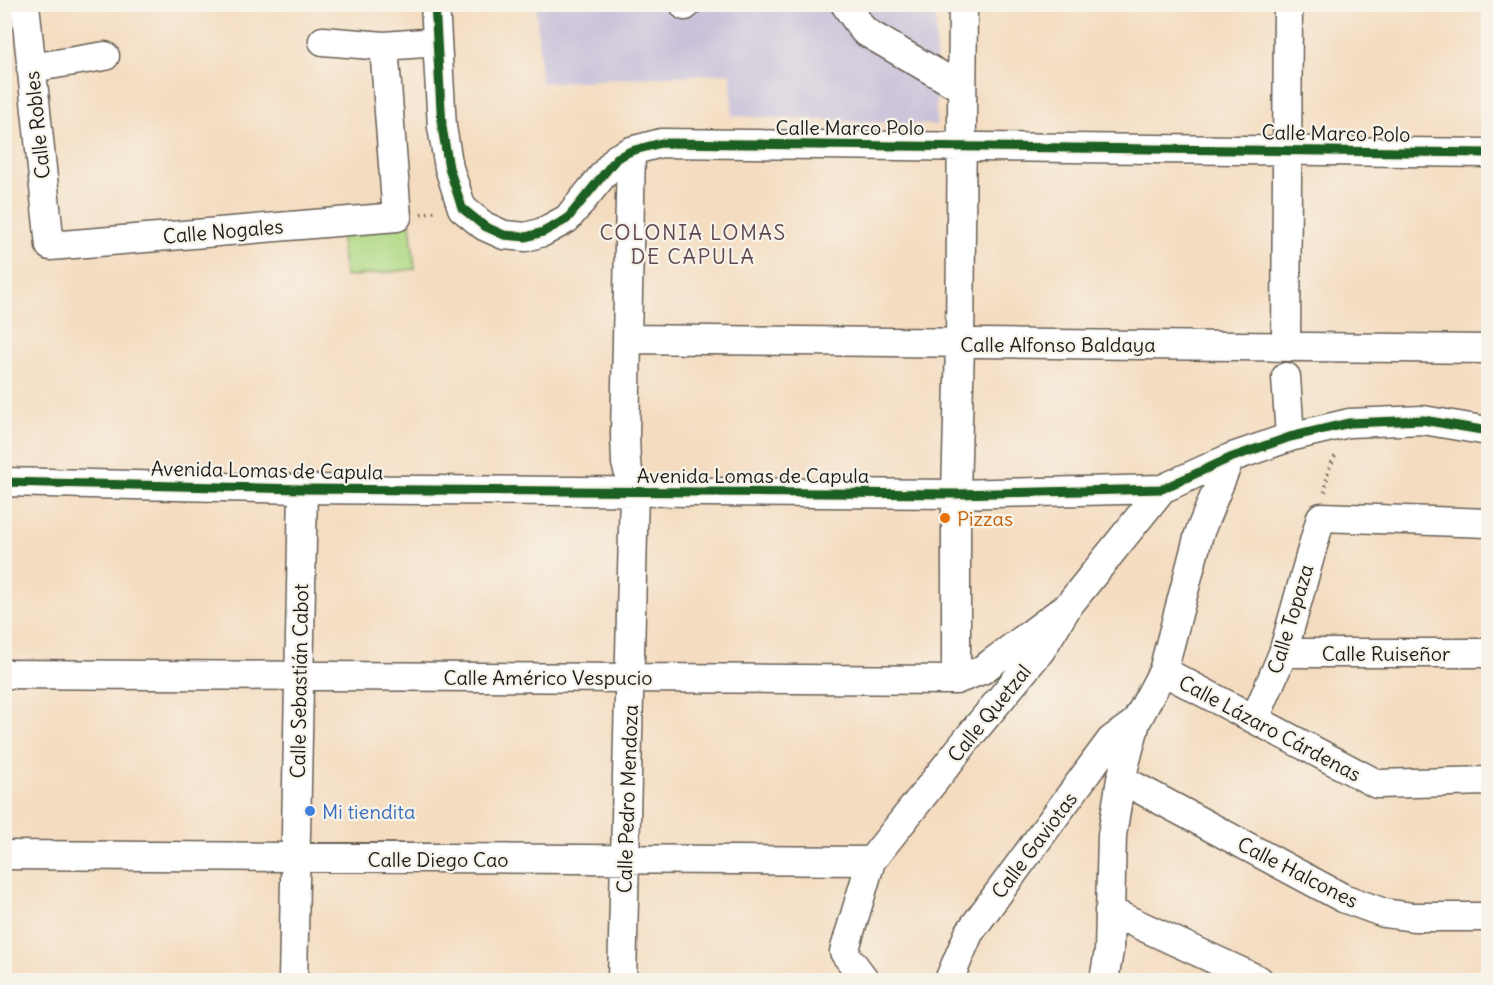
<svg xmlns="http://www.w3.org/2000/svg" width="1493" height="985" font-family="Delius,sans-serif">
	<rect width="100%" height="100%" fill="#f7f3e8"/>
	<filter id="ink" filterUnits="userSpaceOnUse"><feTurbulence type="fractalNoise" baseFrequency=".0167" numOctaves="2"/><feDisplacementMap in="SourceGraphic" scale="12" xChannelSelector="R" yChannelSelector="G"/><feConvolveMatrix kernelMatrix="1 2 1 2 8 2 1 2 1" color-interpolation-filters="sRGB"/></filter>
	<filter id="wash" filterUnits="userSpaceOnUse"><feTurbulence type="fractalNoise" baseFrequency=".008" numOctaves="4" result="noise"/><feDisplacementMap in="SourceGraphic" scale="24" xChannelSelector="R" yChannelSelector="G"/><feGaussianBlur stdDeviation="1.35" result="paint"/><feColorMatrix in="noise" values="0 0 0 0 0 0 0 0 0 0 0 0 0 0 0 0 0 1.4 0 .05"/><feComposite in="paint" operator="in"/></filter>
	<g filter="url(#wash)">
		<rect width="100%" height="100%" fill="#f4dcc0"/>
		<path fill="#c7c0d9" d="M 536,5 L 936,5 L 936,125 L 732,116 L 731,73 L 541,83 Z"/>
		<path fill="#afd984" stroke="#667a50" stroke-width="1.5" d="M 410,223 L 415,269 L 345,277 L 340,231 Z"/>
	</g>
	<g filter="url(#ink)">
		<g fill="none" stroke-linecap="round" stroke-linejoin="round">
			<g stroke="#685f55" stroke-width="31">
				<path id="minor" d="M 25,4 L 50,246 L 397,217 L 384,46
					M 435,4 L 442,127 L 449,168 L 462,208 L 484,226 L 504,235 L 526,237 L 543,232 L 567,219 L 617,158 L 631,151 L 661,143 L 1488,153
					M 845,4 L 864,31 L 962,88
					M 685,6 L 687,4
					M 323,41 L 384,46 L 437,42
					M 31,68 L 105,56
					M 628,339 L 1488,349
					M 1286,345 L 1288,4
					M 1286,377 L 1290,437
					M 4,482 L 303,489 L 956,494 L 1162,489 L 1230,458 L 1290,437 L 1349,423 L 1423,420 L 1488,431
					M 1283,653 L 1488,653
					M 1163,671 L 1377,784 L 1488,781
					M 4,674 L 956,680 L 982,670 L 1068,606
					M 956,680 L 956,494 L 960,344 L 963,4
					M 1255,719 L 1283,653 L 1321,517 L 1488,523
					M 1121,779 L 1343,898 L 1384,913 L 1413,917 L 1488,917
					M 4,855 L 871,861
					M 1109,911 L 1259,980
					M 293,980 L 303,489
					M 622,980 L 634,492 L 626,463 L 625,435 L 631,151
					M 865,980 L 844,952 L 871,861 L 973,732 L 1041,650 L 1068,606 L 1162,489
					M 949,980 L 969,933 L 1111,740 L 1136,722
					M 1104,980 L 1109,951 L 1112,835 L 1121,779 L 1136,722 L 1163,671 L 1199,534 L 1230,458"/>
			</g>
			<path stroke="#685f55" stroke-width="4" stroke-dasharray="1.5 4.5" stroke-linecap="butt" d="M 421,214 L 438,211
				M 1325,492 L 1328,471 L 1336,454"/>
			<use href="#minor" stroke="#fff" stroke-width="28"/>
			<g stroke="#f7f3e8" stroke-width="13">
				<path id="cycleway" d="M 435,4 L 442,127 L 449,168 L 462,208 L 484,226 L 504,235 L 526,237 L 543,232 L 567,219 L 617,158 L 631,151 L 661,143 L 1488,153
					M 4,482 L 303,489 L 956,494 L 1162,489 L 1230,458 L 1290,437 L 1349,423 L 1423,420 L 1488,431"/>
			</g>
			<use href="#cycleway" stroke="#1b5e20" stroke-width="9"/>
		</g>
	</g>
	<circle fill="#e8710a" stroke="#f7f3e8" stroke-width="2" cx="945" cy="518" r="6"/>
	<circle fill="#3f7fe0" stroke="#f7f3e8" stroke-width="2" cx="310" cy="811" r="6"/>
	<g text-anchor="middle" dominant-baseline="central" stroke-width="4.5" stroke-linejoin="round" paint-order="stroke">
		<g font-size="20" fill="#1c1c1c" stroke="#f7f3e8">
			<text transform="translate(37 125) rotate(-96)">Calle Robles</text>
			<text x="850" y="127">Calle Marco Polo</text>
			<text transform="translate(1336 133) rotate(1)">Calle Marco Polo</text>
			<text transform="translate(223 231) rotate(-5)">Calle Nogales</text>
			<text x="1058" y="344">Calle Alfonso Baldaya</text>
			<text transform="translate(267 470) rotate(1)">Avenida Lomas de Capula</text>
			<text x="753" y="475">Avenida Lomas de Capula</text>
			<text transform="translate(1290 619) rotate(-73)">Calle Topaza</text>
			<text x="1386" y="653">Calle Ruiseñor</text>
			<text x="548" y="677">Calle Américo Vespucio</text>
			<text transform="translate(299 681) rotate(-89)">Calle Sebastián Cabot</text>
			<text transform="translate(989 713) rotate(-51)">Calle Quetzal</text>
			<text transform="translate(1270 728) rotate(28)">Calle Lázaro Cárdenas</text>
			<text transform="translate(627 799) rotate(-88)">Calle Pedro Mendoza</text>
			<text transform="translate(1034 845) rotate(-53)">Calle Gaviotas</text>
			<text x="438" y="859">Calle Diego Cao</text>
			<text transform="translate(1298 872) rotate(27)">Calle Halcones</text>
		</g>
		<g font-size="20" fill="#c56008" stroke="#f7f3e8" text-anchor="start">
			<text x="957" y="518">Pizzas</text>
		</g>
		<g font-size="20" fill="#366cbe" stroke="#f7f3e8" text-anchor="start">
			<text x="322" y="811">Mi tiendita</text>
		</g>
		<g font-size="21" letter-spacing="1.5" fill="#5f4852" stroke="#f7f3e8">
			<text x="693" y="232">COLONIA LOMAS<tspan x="693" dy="24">DE CAPULA</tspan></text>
		</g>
	</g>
	<rect width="1493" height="985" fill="none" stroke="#f7f3e8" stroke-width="24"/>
</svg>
